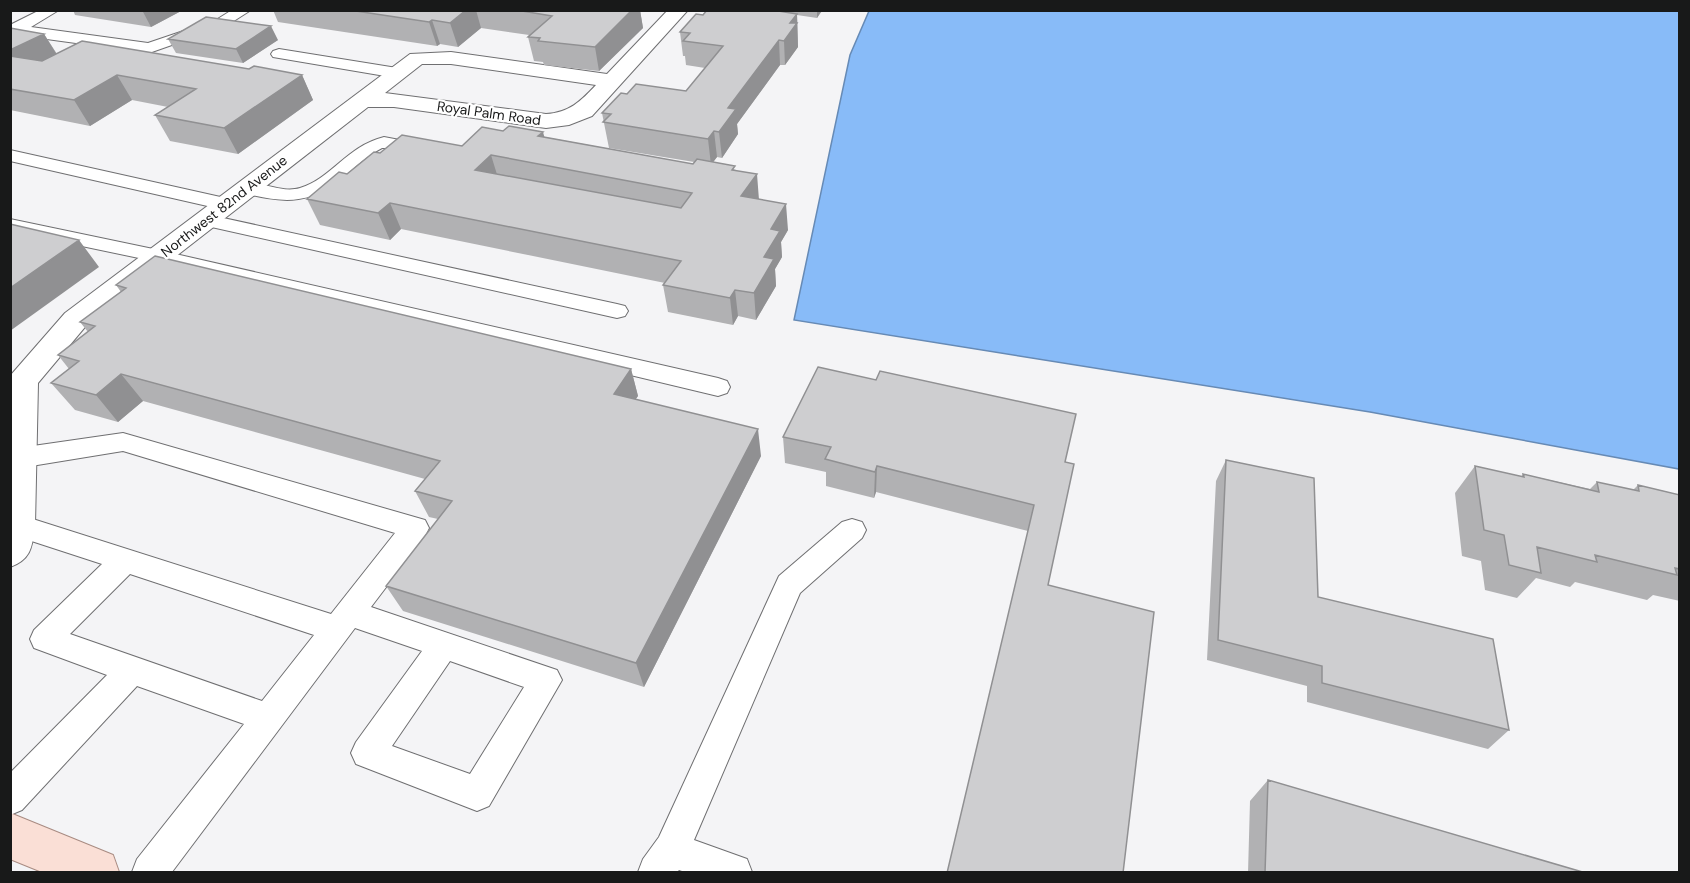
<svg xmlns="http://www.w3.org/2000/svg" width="1690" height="883" font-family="'DM Sans',sans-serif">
	<rect width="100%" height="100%" fill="#f4f4f6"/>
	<path fill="#88bbf8" stroke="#668ab5" stroke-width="1.5" d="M 869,11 L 1679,11 L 1679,469 L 1370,412 L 794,320 L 850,55 Z"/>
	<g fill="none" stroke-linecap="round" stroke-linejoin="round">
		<g stroke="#6f6f71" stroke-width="2">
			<path id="service" d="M 40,10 L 59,10 L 31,27 L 148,43 L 216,20 L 232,10 L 251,10 L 226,26 L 149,53 L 10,34 L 10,25 Z
				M 279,49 L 397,68 L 405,73 L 397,78 L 273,57 L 271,54 L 273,51 Z
				M 384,137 L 431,146 L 434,150 L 431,154 C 416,158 398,147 382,148 C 366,156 354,168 341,179 C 306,207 280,202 239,192 L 236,188 L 239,184 C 259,179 280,194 300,188 C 331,179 347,146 384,137 Z
				M 10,150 L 225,198 L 232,200 L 235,204 L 232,208 L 225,210 L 10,161 Z
				M 205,214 L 617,304 L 625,306 L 628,311 L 625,316 L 617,318 L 198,224 L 195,220 L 198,216 Z
				M 10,219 L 158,250 L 718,378 L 727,381 L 730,387 L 727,393 L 718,396 L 158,262 L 10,231 Z
				M 123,433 L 425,520 L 429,528 L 425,536 L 371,607 L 557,670 L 562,680 L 489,806 L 477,811 L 356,764 L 351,753 L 356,742 L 422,651 L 355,628 L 172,872 L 132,872 L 137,859 L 244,724 L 137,686 L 22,810 L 10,815 L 10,773 L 107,675 L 34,648 L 30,639 L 34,630 L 102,564 L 10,534 L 10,516 L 17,514 L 331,614 L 395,533 L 123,451 L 19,468 L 10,465 L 10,451 L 19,448 ZM 130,574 L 314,635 L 262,701 L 70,634 ZM 450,661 L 524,687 L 470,774 L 392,746 Z
				M 852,519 L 862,522 L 866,530 L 862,538 L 800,593 L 694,840 L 747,859 L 752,872 L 685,872 L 679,870 L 677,872 L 638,872 L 643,859 L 659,837 L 779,576 L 842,522 Z"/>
		</g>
		<g stroke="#6f6f71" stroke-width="2">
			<path id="minor" d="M 668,10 L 688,10 L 592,116 L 569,125 L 546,128 L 394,107 L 368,107 L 85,327 L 38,383 L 35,525 C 32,546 32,559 10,567 L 10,376 L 65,313 L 410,54 L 451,52 L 607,74 ZM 422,64 L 451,64 L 596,85 C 581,101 569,113 546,114 L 385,93 Z"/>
		</g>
		<g stroke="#a88b82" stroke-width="2">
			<path id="primary" d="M 10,813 L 113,855 L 119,872 L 42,872 L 10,859 Z"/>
		</g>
		<use href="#service" fill="#fff" fill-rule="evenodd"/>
		<use href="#minor" fill="#fff" fill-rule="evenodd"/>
		<use href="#primary" fill="#fadfd6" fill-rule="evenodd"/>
	</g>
	<path fill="#b1b1b3" d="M 73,10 L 183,10 L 151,27 L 75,15 Z
		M 273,10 L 640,10 L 643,28 L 599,71 L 544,65 L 543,62 L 534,61 L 528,37 L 529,35 L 481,28 L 458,47 L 440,44 L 437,46 L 278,22 Z
		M 707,10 L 828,10 L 827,11 L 822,11 L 817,18 L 797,15 L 798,47 L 785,65 L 780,65 L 737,124 L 738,134 L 722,158 L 717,157 L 713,162 L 736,170 L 759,199 L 788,230 L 781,242 L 782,257 L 775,269 L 776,286 L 756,320 L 738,316 L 733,325 L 668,312 L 663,285 L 665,283 L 401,229 L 390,240 L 320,225 L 307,199 L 380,153 L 545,137 L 693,164 L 694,162 L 609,148 L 602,113 L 627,94 L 686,91 L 705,68 L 686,65 L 685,56 L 683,56 L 680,32 L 703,15 Z
		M 10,28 L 44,34 L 57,54 L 249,69 L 302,75 L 313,100 L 238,154 L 170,141 L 155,115 L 168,107 L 132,100 L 90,126 L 10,110 Z
		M 168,39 L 278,40 L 243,63 L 176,53 Z
		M 116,285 L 631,369 L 638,396 L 635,399 L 761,456 L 644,687 L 403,611 L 386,586 L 438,519 L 429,517 L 415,491 L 425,479 L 143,401 L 118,422 L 75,410 L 51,383 L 69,369 L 58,355 L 88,332 L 80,322 L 121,292 Z
		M 783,437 L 1065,462 L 1048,585 L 1123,873 L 1028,531 L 876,492 L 874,498 L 826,486 L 826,472 L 785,463 Z
		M 1226,460 L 1318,597 L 1509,730 L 1488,749 L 1307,702 L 1307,686 L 1207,660 L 1216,481 Z
		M 1475,466 L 1521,477 L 1523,474 L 1590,489 L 1597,482 L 1633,490 L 1638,485 L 1680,495 L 1680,601 L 1653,595 L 1647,600 L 1575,582 L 1570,587 L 1536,578 L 1517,598 L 1485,590 L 1481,561 L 1462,556 L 1455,493 Z
		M 1268,780 L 1586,873 L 1248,873 L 1250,801 Z"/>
	<path fill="#909092" d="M 142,10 L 183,10 L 151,27 Z
		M 466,10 L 476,10 L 481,28 L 458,47 L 450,23 Z
		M 632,10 L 640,10 L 643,28 L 599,71 L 595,47 Z
		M 817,10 L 822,10 L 817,18 Z
		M 797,14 L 798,47 L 785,65 L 784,41 L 790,23 Z
		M 432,20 L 440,44 L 437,46 L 429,22 Z
		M 271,26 L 278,40 L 243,63 L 236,49 Z
		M 44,34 L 59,58 L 19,79 L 10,66 L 10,50 Z
		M 779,40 L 780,65 L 737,124 L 738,134 L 722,158 L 719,132 L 728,108 Z
		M 117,75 L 132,100 L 90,126 L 74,100 Z
		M 302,75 L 313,100 L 238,154 L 224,128 Z
		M 714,131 L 717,157 L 711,165 L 708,139 Z
		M 543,132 L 550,157 L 538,136 Z
		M 491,155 L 499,181 L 475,170 Z
		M 757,174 L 759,200 L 741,196 Z
		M 390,203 L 401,229 L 390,240 L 378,213 Z
		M 786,204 L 788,230 L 781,242 L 782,257 L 775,269 L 776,286 L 756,320 L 754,293 L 771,229 Z
		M 79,240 L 99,267 L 10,331 L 10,288 Z
		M 735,290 L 738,316 L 733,325 L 730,298 Z
		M 631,369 L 638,396 L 621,421 L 614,394 Z
		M 121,374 L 143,401 L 118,422 L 96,395 Z
		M 758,429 L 761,456 L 644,687 L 636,663 Z
		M 877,466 L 876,492 L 874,498 L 875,472 Z"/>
	<path fill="#ceced0" stroke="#909092" stroke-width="1.5" fill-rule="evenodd" d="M 349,10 L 466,10 L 450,23 L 432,20 L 429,22 Z
		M 516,10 L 632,10 L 595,47 L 538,41 L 540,38 L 528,37 L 552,16 Z
		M 707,10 L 772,10 L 797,14 L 790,23 L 797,23 L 784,41 L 779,40 L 728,108 L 736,109 L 719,132 L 714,131 L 708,139 L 603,122 L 611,114 L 602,113 L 621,93 L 627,94 L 636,84 L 686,91 L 723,46 L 683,41 L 690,33 L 680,32 L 696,14 L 703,15 Z
		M 206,17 L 271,26 L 236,49 L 168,39 Z
		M 10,28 L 44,34 L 10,50 Z
		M 82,41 L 249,69 L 254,66 L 302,75 L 224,128 L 155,115 L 196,89 L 117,75 L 74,100 L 10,89 L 10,56 L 42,61 Z
		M 509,126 L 543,132 L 538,136 L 693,164 L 697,159 L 735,166 L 732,170 L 757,174 L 741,196 L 786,204 L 771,229 L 780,231 L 764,257 L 774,259 L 754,293 L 735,290 L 730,298 L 663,285 L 681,261 L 390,203 L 378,213 L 307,199 L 339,172 L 347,174 L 374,152 L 380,153 L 402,135 L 462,146 L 482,127 L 503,131 ZM 491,155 L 692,193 L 681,208 L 475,170 Z
		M 10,224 L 79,240 L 10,288 Z
		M 155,256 L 631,369 L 614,394 L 758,429 L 636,663 L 386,586 L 452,501 L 415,491 L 440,461 L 121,374 L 96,395 L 51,383 L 79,361 L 58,355 L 95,326 L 80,322 L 126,288 L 116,285 Z
		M 818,367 L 876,380 L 880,371 L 1076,414 L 1065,462 L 1074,464 L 1048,585 L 1154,612 L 1123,873 L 947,873 L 1034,505 L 877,466 L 875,472 L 825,459 L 831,447 L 783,437 Z
		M 1226,460 L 1314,478 L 1318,597 L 1493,639 L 1509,730 L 1322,683 L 1322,666 L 1218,640 Z
		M 1475,466 L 1524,477 L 1523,474 L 1599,492 L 1597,482 L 1639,491 L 1638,485 L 1680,495 L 1680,569 L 1675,568 L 1677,575 L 1595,555 L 1597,562 L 1537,547 L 1541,573 L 1509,565 L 1504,535 L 1484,530 Z
		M 1268,780 L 1586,873 L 1265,873 Z"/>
	<g text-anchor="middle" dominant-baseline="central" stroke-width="4.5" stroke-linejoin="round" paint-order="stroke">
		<g font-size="14" fill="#181919" stroke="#fff">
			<text transform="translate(489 113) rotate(8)">Royal Palm Road</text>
			<text transform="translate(224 206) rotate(-38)">Northwest 82nd Avenue</text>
		</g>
	</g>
	<rect width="1690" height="883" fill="none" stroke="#181919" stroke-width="24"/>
</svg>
